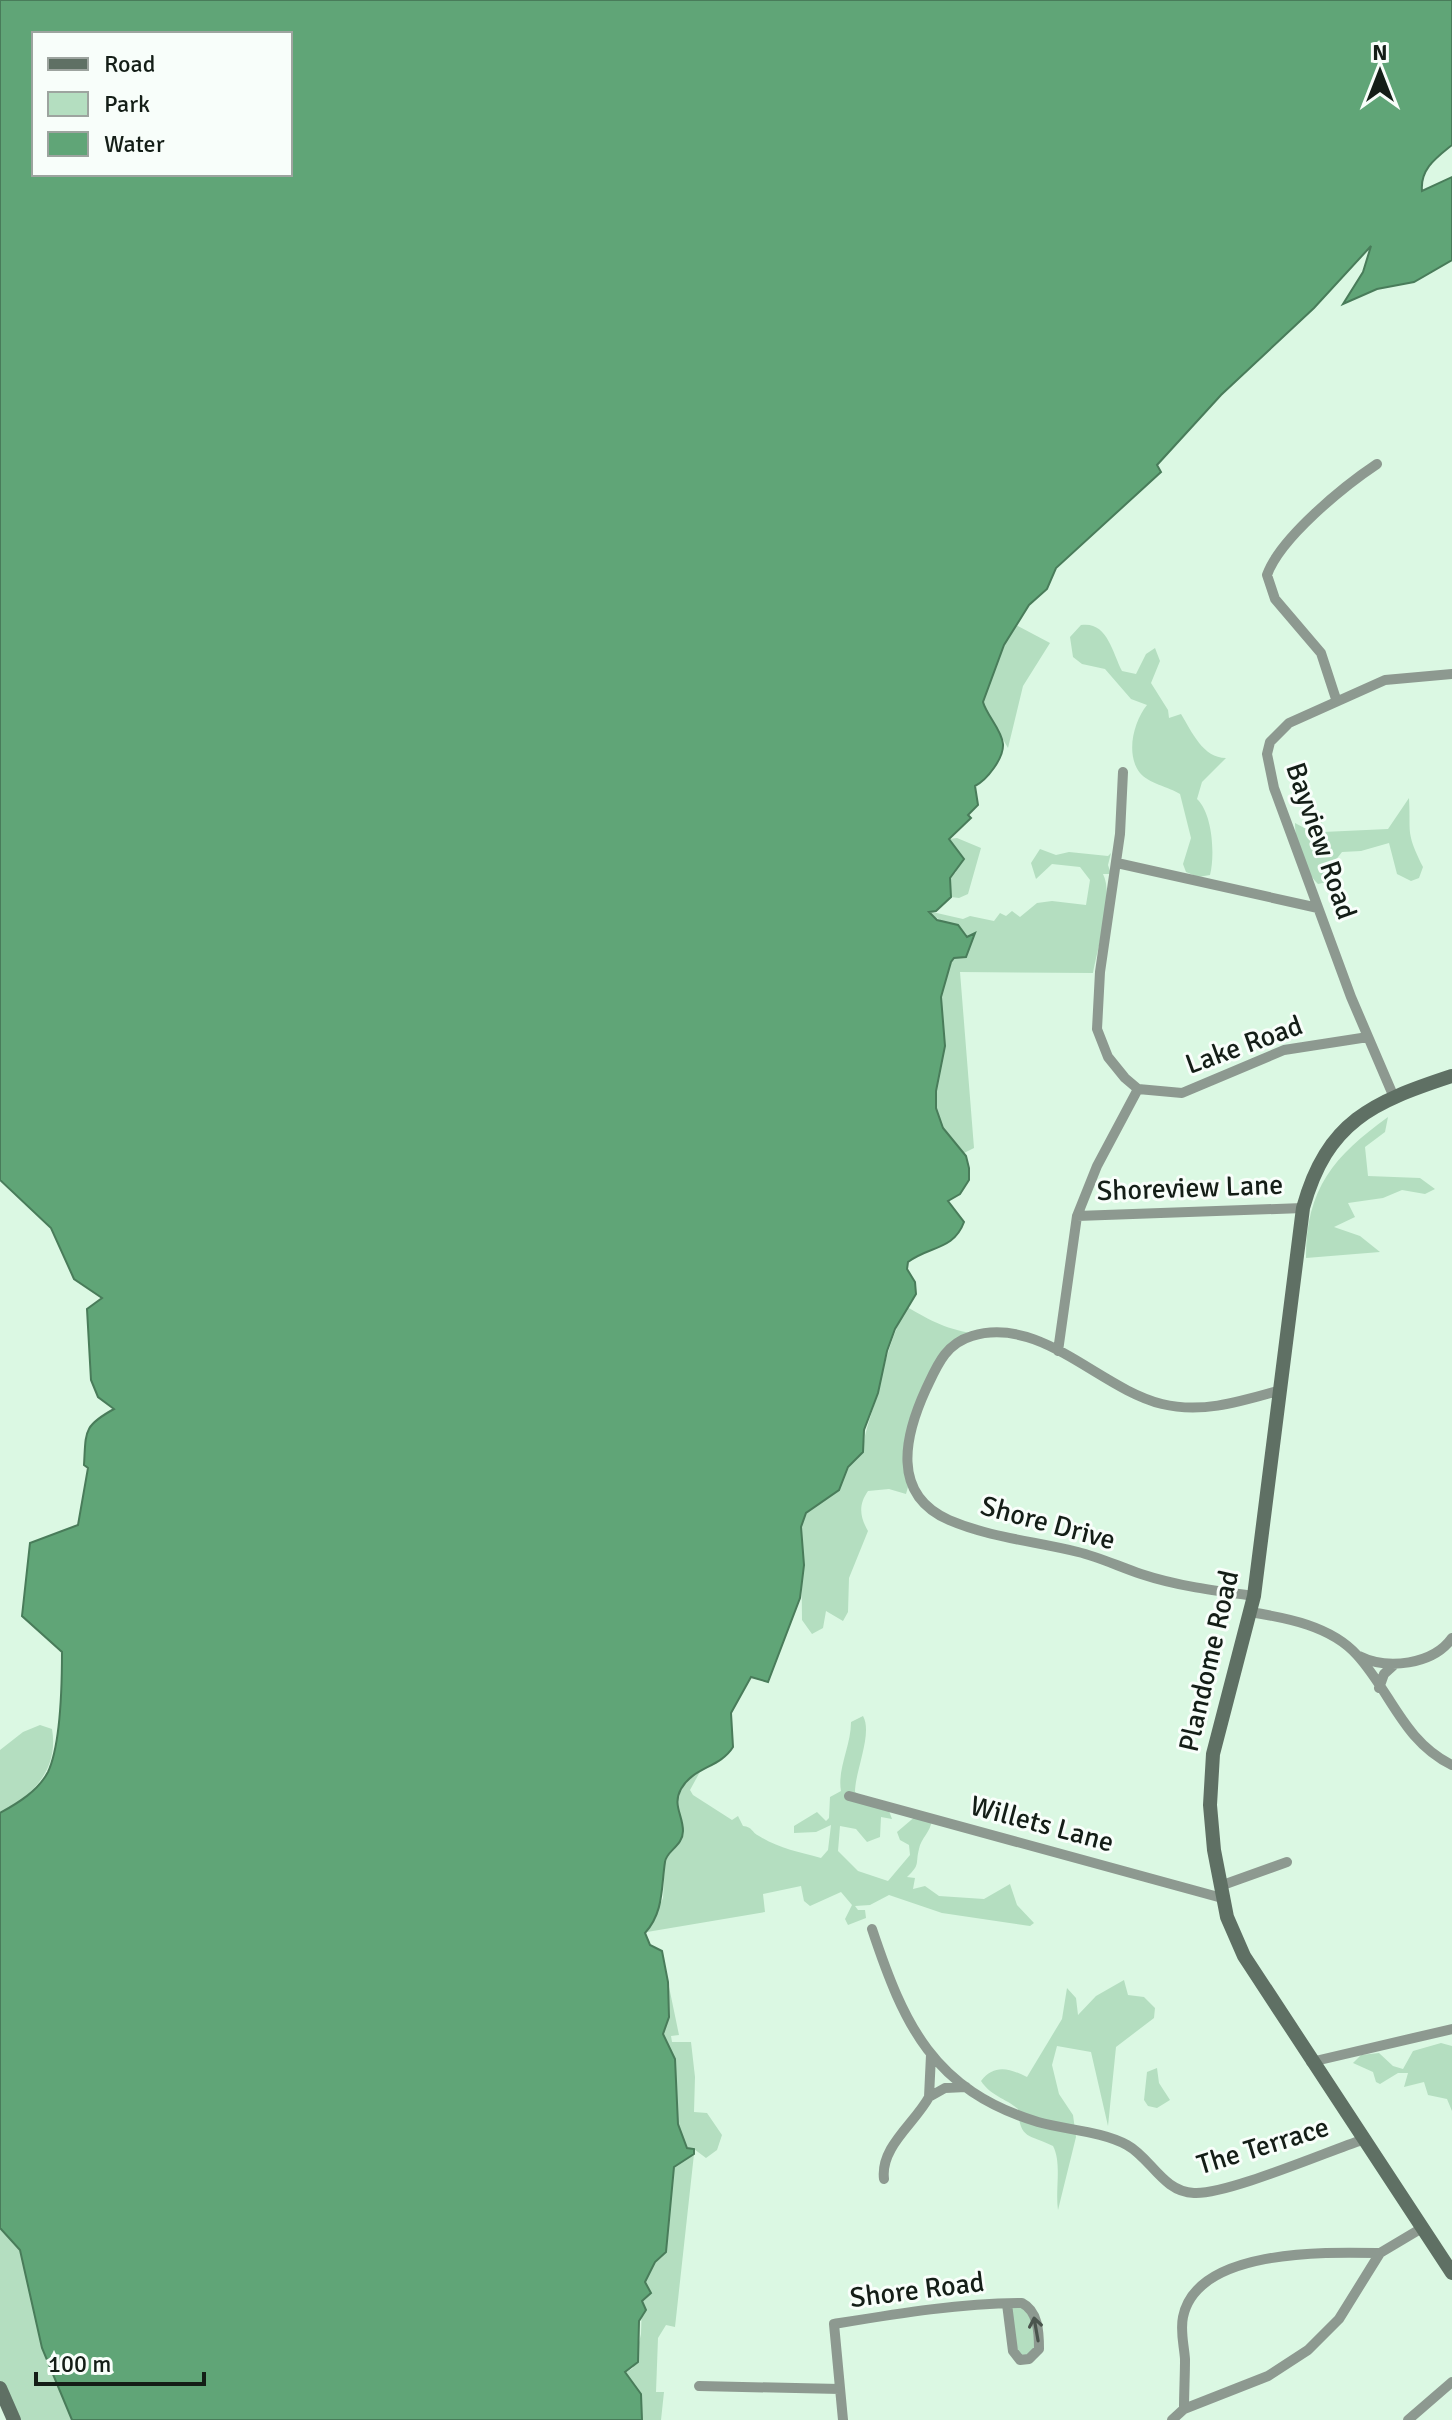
<svg xmlns="http://www.w3.org/2000/svg" width="1452" height="2420" font-family="Signika,sans-serif">
	<rect width="100%" height="100%" fill="#dbf8e3"/>
	<path fill="#b4dec0" d="M 1016,625 L 1050,643 L 1023,686 L 1008,748 L 982,703 L 1004,645 Z
		M 1081,625 C 1107,621 1112,651 1122,671 L 1136,674 L 1146,654 L 1155,648 L 1160,661 L 1151,683 L 1168,710 L 1169,718 L 1181,714 C 1192,732 1203,758 1226,758 L 1202,782 L 1197,799 C 1213,814 1215,856 1210,875 L 1198,877 L 1186,872 L 1183,864 L 1191,838 L 1180,794 C 1169,787 1148,783 1140,773 C 1125,754 1134,721 1147,705 L 1131,699 L 1105,669 L 1082,664 L 1073,657 L 1070,637 Z
		M 1409,798 C 1411,833 1405,831 1423,867 L 1419,878 L 1411,881 L 1397,874 L 1389,843 L 1361,851 L 1342,852 L 1331,866 L 1327,882 L 1318,884 C 1304,870 1295,843 1295,823 L 1310,831 L 1322,822 L 1323,832 L 1388,829 Z
		M 957,838 L 981,848 L 968,894 L 959,898 L 951,897 L 949,878 L 956,872 L 959,852 L 949,839 Z
		M 1040,849 L 1056,855 L 1069,852 L 1108,856 L 1111,853 L 1108,865 L 1111,874 L 1103,874 C 1114,895 1098,946 1093,973 L 960,972 L 974,1148 L 964,1153 L 943,1128 L 936,1108 L 936,1091 L 945,1046 L 941,997 L 950,963 L 953,958 L 966,957 L 974,935 L 967,937 C 955,923 941,924 928,911 L 963,919 L 970,916 L 994,921 L 1000,913 L 1006,916 L 1012,911 L 1020,917 L 1037,903 L 1052,901 L 1086,905 L 1090,880 L 1080,867 L 1052,864 L 1036,879 L 1031,863 Z
		M 1388,1117 L 1385,1132 L 1365,1147 L 1368,1176 L 1420,1178 L 1435,1189 L 1425,1194 L 1402,1190 L 1383,1198 L 1348,1203 L 1355,1217 L 1334,1227 L 1360,1236 L 1380,1252 L 1306,1258 C 1306,1188 1334,1156 1388,1117 Z
		M 907,1307 C 931,1321 948,1330 977,1334 L 948,1350 L 906,1445 L 913,1486 L 908,1487 L 906,1494 L 889,1489 L 868,1491 C 858,1505 860,1517 868,1531 L 849,1578 L 848,1612 L 843,1621 L 826,1611 L 823,1628 L 812,1634 L 802,1620 L 801,1527 L 806,1513 L 832,1495 L 848,1467 L 863,1452 C 864,1429 873,1413 878,1391 C 885,1361 892,1334 907,1307 Z
		M 863,1716 C 873,1733 855,1771 855,1792 L 889,1811 L 892,1819 L 881,1817 L 880,1837 L 867,1842 L 856,1829 L 840,1826 L 838,1851 L 858,1871 L 888,1881 L 910,1855 L 909,1845 L 900,1840 L 897,1832 L 917,1815 L 932,1819 C 931,1832 921,1838 919,1849 C 915,1864 921,1864 907,1877 L 915,1878 L 913,1889 L 925,1886 L 939,1896 L 984,1899 L 1010,1884 L 1017,1905 L 1034,1923 L 1030,1926 L 942,1913 L 889,1895 L 870,1905 L 855,1906 L 858,1910 L 865,1910 L 866,1918 L 848,1925 L 845,1919 L 852,1905 L 841,1892 L 810,1906 L 804,1901 L 801,1886 L 763,1894 L 765,1912 L 647,1932 L 663,1898 L 665,1859 C 686,1840 680,1827 676,1801 L 688,1778 L 701,1770 L 690,1790 L 693,1795 L 732,1820 L 738,1816 L 743,1826 C 753,1827 751,1832 759,1836 C 778,1848 798,1852 821,1858 L 828,1850 L 831,1825 L 816,1832 L 794,1833 L 794,1826 L 817,1812 L 826,1821 L 829,1818 L 830,1797 L 841,1791 C 837,1769 851,1746 851,1722 Z
		M 40,1725 L 52,1729 C 59,1769 33,1796 0,1813 L 0,1750 L 23,1732 Z
		M 1124,1980 L 1128,1995 L 1144,1997 L 1155,2008 L 1154,2018 L 1116,2047 L 1108,2126 L 1091,2052 L 1057,2046 L 1052,2065 L 1059,2094 L 1073,2115 L 1076,2137 L 1058,2210 C 1055,2190 1062,2163 1053,2146 C 1029,2134 1020,2140 1018,2109 C 1005,2098 991,2096 981,2081 C 994,2064 1009,2068 1027,2077 L 1062,2019 L 1067,1988 L 1076,1998 L 1078,2015 L 1096,1996 Z
		M 668,1982 L 679,2035 L 671,2036 L 672,2042 L 691,2042 L 695,2077 L 694,2112 L 707,2113 L 722,2135 L 717,2150 L 706,2158 L 694,2149 L 687,2148 L 678,2124 L 674,2056 L 663,2034 L 669,2017 Z
		M 1441,2043 L 1452,2046 L 1452,2111 L 1447,2099 L 1428,2095 L 1424,2082 L 1404,2087 L 1408,2073 L 1398,2073 L 1380,2084 L 1376,2082 L 1373,2072 L 1353,2063 L 1361,2055 L 1379,2053 L 1393,2066 L 1403,2069 L 1413,2051 Z
		M 1157,2068 L 1159,2083 L 1170,2100 L 1157,2108 L 1148,2106 L 1144,2100 L 1147,2072 Z
		M 694,2154 L 675,2327 L 666,2325 L 658,2338 L 656,2392 L 664,2392 L 661,2420 L 642,2420 L 641,2394 L 625,2373 L 633,2368 L 641,2334 L 642,2301 L 649,2288 L 645,2282 L 655,2262 L 674,2167 Z
		M 0,2228 L 20,2250 L 42,2348 L 72,2420 L 14,2420 L 0,2388 Z
		M 1007,2304 L 1028,2306 L 1039,2346 L 1020,2360 Z"/>
	<path fill="#60a577" stroke="#497c5a" stroke-width="2" fill-rule="evenodd" d="M 0,0 L 1452,0 L 1452,145 C 1436,158 1420,169 1422,191 L 1452,177 L 1452,260 L 1414,282 L 1377,289 L 1343,304 L 1363,272 L 1371,246 L 1314,308 L 1221,395 L 1157,465 L 1161,472 L 1056,568 L 1047,589 L 1029,605 L 1004,645 L 983,702 C 987,716 1002,730 1003,744 C 1004,758 987,780 975,786 L 978,805 L 968,815 L 971,818 L 949,839 L 964,859 L 950,878 L 951,897 L 936,911 L 929,912 L 937,920 L 958,925 L 967,937 L 975,933 L 966,957 L 954,958 L 951,962 L 941,997 L 945,1046 L 936,1091 L 936,1108 L 943,1128 L 966,1156 L 969,1168 L 969,1180 L 960,1194 L 948,1201 L 964,1222 C 954,1250 929,1246 908,1262 L 907,1269 L 915,1282 L 916,1294 L 895,1329 L 887,1351 L 878,1393 L 864,1430 L 863,1452 L 848,1467 L 839,1490 L 806,1513 L 801,1527 L 804,1565 L 800,1598 L 768,1682 L 751,1677 L 731,1713 L 733,1747 C 720,1768 693,1767 681,1789 C 672,1805 683,1815 683,1831 C 683,1846 666,1851 665,1862 C 661,1888 664,1912 645,1933 L 650,1945 L 662,1951 L 668,1982 L 669,2017 L 663,2034 L 675,2059 L 678,2124 L 687,2148 L 694,2149 L 694,2154 L 674,2167 L 666,2252 L 655,2262 L 645,2282 L 651,2293 L 642,2301 L 646,2310 L 639,2321 L 638,2362 L 625,2372 L 641,2394 L 642,2420 L 72,2420 L 42,2348 L 20,2250 L 0,2228 L 0,1813 C 18,1803 38,1791 48,1772 C 61,1744 62,1684 62,1652 L 22,1616 L 30,1543 L 78,1525 L 88,1468 L 84,1465 C 86,1431 83,1426 114,1409 L 98,1397 L 91,1380 L 87,1309 L 102,1298 L 74,1279 L 51,1228 L 0,1180 ZM 34,34 L 290,34 L 290,174 L 34,174 Z"/>
	<g fill="none" stroke-linecap="round" stroke-linejoin="round">
		<path stroke="#8d9990" stroke-width="10" d="M 1336,699 L 1321,653 L 1275,599 L 1267,575 C 1280,538 1344,486 1377,464
			M 1123,772 L 1120,834 L 1100,972 L 1097,1029 L 1108,1057 L 1125,1078 L 1138,1089 L 1182,1093 L 1284,1050 L 1368,1037
			M 1117,863 L 1318,908
			M 1393,1095 L 1351,997 L 1274,788 L 1267,754 L 1270,742 L 1289,723 L 1385,680 L 1452,674
			M 1077,1216 L 1303,1208
			M 1058,1351 L 1077,1216 L 1097,1166 L 1138,1089
			M 1254,1596 C 1216,1591 1177,1586 1141,1574 C 1120,1567 1099,1557 1078,1552 C 1034,1541 991,1538 949,1520 C 890,1494 905,1435 926,1389 C 937,1366 945,1344 972,1336 C 1041,1315 1100,1389 1162,1404 C 1203,1414 1242,1401 1281,1390
			M 1250,1612 C 1287,1618 1331,1626 1357,1655 C 1391,1692 1403,1741 1452,1765
			M 1359,1656 C 1387,1670 1433,1665 1452,1638
			M 1379,1688 L 1384,1674 L 1395,1664
			M 849,1796 L 1222,1898
			M 1220,1886 L 1287,1862
			M 872,1929 C 904,2025 933,2090 1038,2122 C 1066,2130 1101,2131 1127,2145 C 1151,2158 1163,2192 1194,2193 C 1226,2195 1326,2152 1362,2140
			M 931,2055 L 929,2097 L 945,2088 L 966,2087
			M 1311,2062 L 1452,2029
			M 884,2179 C 880,2147 915,2123 929,2097
			M 699,2386 L 840,2389
			M 1184,2409 C 1184,2392 1185,2376 1185,2359 C 1184,2345 1180,2331 1183,2317 C 1197,2248 1328,2252 1380,2253
			M 843,2420 L 834,2324 C 895,2314 960,2303 1022,2303 C 1038,2311 1039,2332 1039,2349 L 1029,2359 L 1020,2360 L 1013,2351 L 1007,2304
			M 1172,2420 L 1184,2409 L 1268,2376 L 1308,2350 L 1339,2319 L 1380,2253 L 1422,2228
			M 1408,2420 L 1452,2382"/>
		<path stroke="#5f7064" stroke-width="14" d="M 1452,1076 C 1373,1102 1327,1121 1303,1208 L 1254,1596 L 1213,1754 L 1210,1805 L 1214,1850 L 1227,1917 L 1244,1956 L 1452,2273
			M 0,2388 L 14,2420"/>
	</g>
	<defs><path id="oneway-shaft" d="M-6 0H5M1.5-3L5.5 0L1.5 3" fill="none" stroke-width="1.6" stroke-linecap="round" stroke-linejoin="round" transform="scale(2)"/></defs>
	<use stroke="#4a554d" href="#oneway-shaft" transform="translate(1036 2329) rotate(-100)"/>
	<g text-anchor="middle" dominant-baseline="central" stroke-width="6" stroke-linejoin="round" paint-order="stroke">
		<g font-size="28" fill="#141e17" stroke="#f8fefa">
			<text transform="translate(1321 841) rotate(71)">Bayview Road</text>
			<text transform="translate(1244 1045) rotate(-20)">Lake Road</text>
			<text transform="translate(1190 1188) rotate(-2)">Shoreview Lane</text>
			<text transform="translate(1048 1523) rotate(15)">Shore Drive</text>
			<text transform="translate(1209 1661) rotate(-77)">Plandome Road</text>
			<text transform="translate(1042 1824) rotate(15)">Willets Lane</text>
			<text transform="translate(1263 2146) rotate(-17)">The Terrace</text>
			<text transform="translate(917 2290) rotate(-7)">Shore Road</text>
		</g>
	</g>
	<rect x="32" y="32" width="260" height="144" fill="#f8fefa" stroke="#9da49f" stroke-width="2"/>
	<rect x="48" y="58" width="40" height="12" fill="#5f7064" stroke="#9da49f" stroke-width="2"/>
	<text x="104" y="72" font-size="24" fill="#141e17">Road</text>
	<rect x="48" y="92" width="40" height="24" fill="#b4dec0" stroke="#9da49f" stroke-width="2"/>
	<text x="104" y="112" font-size="24" fill="#141e17">Park</text>
	<rect x="48" y="132" width="40" height="24" fill="#60a577" stroke="#9da49f" stroke-width="2"/>
	<text x="104" y="152" font-size="24" fill="#141e17">Water</text>
	<g transform="translate(1380 72)" stroke="#f8fefa" stroke-width="6" paint-order="stroke">
	<path d="M0-6L14 30L0 20L-14 30Z" fill="#141e17"/>
	<text y="-12" font-size="22" font-weight="bold" text-anchor="middle" fill="#141e17">N</text>
	</g>
	<path d="M36 2372v12h168v-12" fill="none" stroke="#141e17" stroke-width="4"/>
	<text x="48" y="2372" font-size="24" fill="#141e17" stroke="#f8fefa" stroke-width="6" paint-order="stroke">100 m</text>
</svg>
